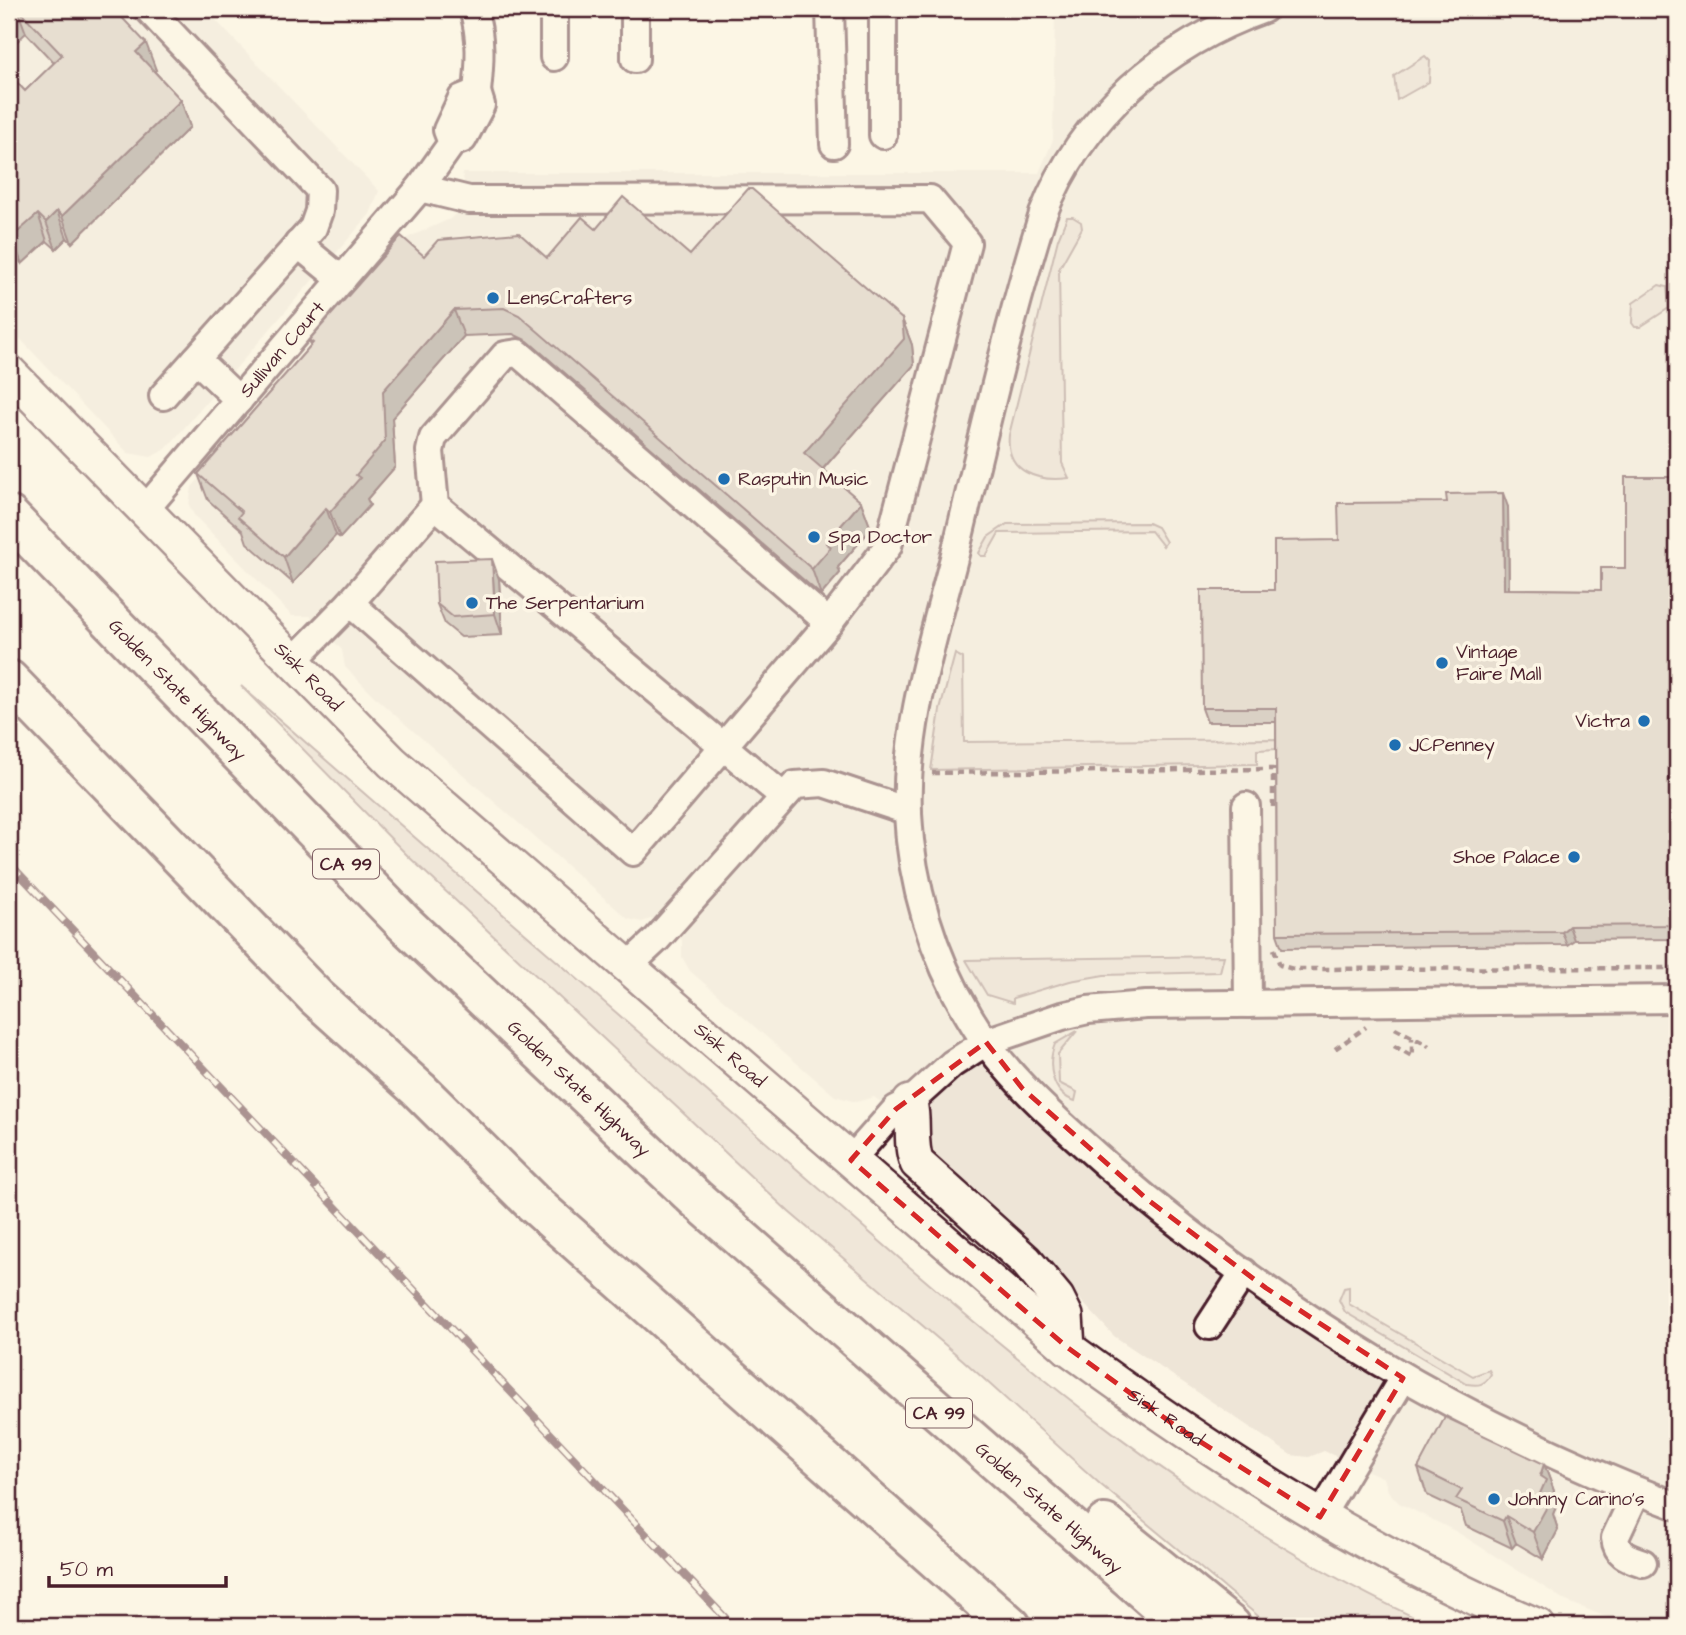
<svg xmlns="http://www.w3.org/2000/svg" width="1686" height="1635" font-family="'Architects Daughter',sans-serif">
	<rect width="100%" height="100%" fill="#fcf5e5"/>
	<filter id="ink" filterUnits="userSpaceOnUse"><feTurbulence type="fractalNoise" baseFrequency=".0143" numOctaves="2"/><feDisplacementMap in="SourceGraphic" scale="14" xChannelSelector="R" yChannelSelector="G"/><feConvolveMatrix kernelMatrix="1 2 1 2 8 2 1 2 1" color-interpolation-filters="sRGB"/></filter>
	<g filter="url(#ink)">
		<path fill="#eee5d7" d="M 9,9 L 205,9 L 379,191 L 370,214 L 166,449 L 151,457 L 128,453 L 9,327 Z
			M 1055,9 L 1677,9 L 1677,1626 L 1629,1626 L 1566,1601 L 1457,1532 L 1399,1503 L 1388,1491 L 1384,1478 L 1324,1451 L 1309,1457 L 1291,1455 L 1114,1336 L 1030,1246 L 934,1164 L 923,1134 L 874,1097 L 856,1102 L 835,1096 L 690,971 L 682,957 L 682,940 L 653,918 L 642,922 L 628,919 L 378,700 L 345,667 L 342,650 L 310,616 L 292,616 L 194,515 L 189,505 L 192,487 L 399,246 L 407,238 L 450,219 L 459,210 L 465,185 L 462,173 L 1039,173 L 1053,140 Z"/>
		<path fill="#e2d5ca" stroke="#967a7a" stroke-width="2" d="M 1425,56 L 1430,61 L 1429,82 L 1397,100 L 1394,76 Z
			M 1073,217 L 1081,222 L 1082,228 L 1059,269 L 1062,463 L 1069,478 C 1039,482 1005,473 1009,435 L 1058,239 L 1067,217 Z
			M 1659,285 L 1667,287 L 1669,308 L 1640,327 L 1635,327 L 1632,323 L 1633,303 Z
			M 1148,523 L 1157,527 L 1166,542 L 1163,546 L 1151,531 L 999,533 L 986,556 L 981,556 L 979,553 L 988,537 L 1007,524 Z
			M 955,654 L 963,658 L 964,742 L 1278,739 L 1278,749 L 1257,750 L 1257,764 L 931,770 L 940,710 Z
			M 241,686 C 421,844 603,1001 784,1158 C 989,1336 1183,1513 1433,1626 L 1270,1626 L 1100,1484 L 963,1360 L 789,1212 L 408,856 Z
			M 1224,956 L 1220,972 L 1104,975 L 1070,981 L 1013,998 L 1013,1003 L 987,995 L 966,960 Z
			M 1077,1031 L 1058,1054 L 1059,1083 L 1077,1092 L 1075,1101 C 1051,1094 1047,1064 1055,1044 Z
			M 1349,1287 L 1349,1304 L 1473,1376 L 1489,1370 L 1491,1374 C 1485,1385 1479,1386 1467,1384 L 1345,1312 L 1339,1300 L 1344,1288 Z"/>
		<g fill="none" stroke-linecap="round" stroke-linejoin="round">
			<g stroke="#4a1f2b" stroke-width="32">
				<g id="minor">
					<path d="M 148,9 L 320,190 L 319,211 L 313,228 L 163,396"/>
					<path d="M 473,9 C 482,37 480,63 477,92"/>
					<path d="M 554,9 L 554,57"/>
					<path d="M 635,9 L 635,59"/>
					<path d="M 830,9 L 834,144"/>
					<path d="M 883,9 L 883,135"/>
					<path d="M 1264,9 C 1165,44 1081,115 1043,214 C 1008,325 982,441 955,554 C 934,638 904,726 908,814 C 911,884 933,956 969,1016 C 1004,1076 1057,1121 1108,1166 C 1276,1311 1469,1428 1677,1506"/>
					<path d="M 298,244 L 342,280"/>
					<path d="M 196,359 L 239,400"/>
					<path id="s1" d="M 143,512 L 420,188 L 452,143 L 463,139 L 481,105 L 477,92 L 462,98 L 447,130 L 452,143"/>
					<path d="M 350,603 L 633,852 L 829,623 L 888,546 L 967,243 L 930,199 L 469,200 L 420,188"/>
					<path d="M 291,663 L 350,603 L 435,505"/>
					<path d="M 784,797 L 435,505 L 430,451 L 433,438 L 505,355 L 518,353 L 829,623"/>
					<path d="M 1246,806 L 1248,1004"/>
					<path d="M 627,967 L 657,939 L 795,785 L 824,783 L 908,811"/>
					<path d="M 851,1160 L 896,1109 L 910,1102 L 952,1064 L 986,1042 L 1062,1016 L 1088,1010 L 1146,1005 L 1677,999"/>
					<path d="M 1209,1326 L 1244,1272"/>
					<path d="M 1637,1491 L 1615,1538 C 1617,1555 1628,1558 1643,1563"/>
					<path d="M 1320,1517 L 1403,1378"/>
				</g>
			</g>
			<g stroke="#4a1f2b" stroke-width="38">
				<g id="major">
					<path id="s2" d="M 9,372 L 392,762 L 1068,1348 C 1216,1456 1369,1555 1538,1626"/>
					<path d="M 910,1102 C 915,1123 909,1144 917,1163 L 1026,1261 L 1057,1298 L 1066,1316 L 1068,1348"/>
				</g>
			</g>
			<g stroke="#4a1f2b" stroke-width="44">
				<g id="highway">
					<path id="s3" d="M 9,516 L 404,923 L 695,1198 L 1184,1626"/>
					<path d="M 9,680 L 316,997 L 419,1090 L 532,1202 L 1011,1626"/>
					<path d="M 1105,1524 L 1231,1626"/>
				</g>
			</g>
			<path stroke="#4a1f2b" stroke-width="4.5" stroke-dasharray="7 5" stroke-linecap="butt" d="M 932,773 L 1273,769 L 1273,811
				M 1274,949 L 1280,965 L 1293,969 L 1677,968
				M 1395,1028 L 1429,1046
				M 1394,1046 L 1412,1056 L 1412,1037
				M 1335,1049 L 1366,1027"/>
			<use href="#minor" stroke="#fcf5e5" stroke-width="26"/>
			<use href="#major" stroke="#fcf5e5" stroke-width="33"/>
			<use href="#highway" stroke="#fcf5e5" stroke-width="38"/>
			<g stroke="#4a1f2b" stroke-width="8">
				<path id="rail" d="M 9,863 L 733,1626"/>
			</g>
			<use href="#rail" stroke="#fcf5e5" stroke-width="5" stroke-dasharray="16" stroke-linecap="butt"/>
		</g>
		<path fill="#b2a59d" stroke="#4a1f2b" stroke-width="2" d="M 9,9 L 114,9 L 156,70 L 154,71 L 181,100 L 190,127 L 72,243 L 67,238 L 56,249 L 47,241 L 22,264 L 9,250 L 9,74 L 25,91 L 54,63 L 26,33 Z
			M 596,229 L 690,255 L 902,319 L 912,345 L 914,365 L 823,469 L 861,502 L 871,529 L 838,567 L 840,573 L 821,595 L 528,341 L 513,334 L 464,336 L 392,418 L 395,467 L 367,499 L 370,505 L 340,538 L 336,535 L 293,583 L 247,543 L 243,531 L 208,500 L 198,474 L 311,345 L 309,340 L 424,256 L 547,258 Z
			M 1677,477 L 1677,939 L 1574,940 L 1567,945 L 1282,948 L 1277,934 L 1276,722 L 1207,722 L 1202,708 L 1274,590 L 1339,540 L 1508,507 L 1509,589 L 1601,590 L 1625,568 Z
			M 499,579 L 502,635 L 461,637 L 445,624 L 437,604 Z
			M 1544,1464 L 1554,1491 L 1552,1497 L 1556,1507 L 1553,1514 L 1558,1530 L 1543,1559 L 1516,1543 L 1512,1548 L 1466,1526 L 1461,1511 L 1427,1495 L 1418,1468 Z"/>
		<path fill="#918680" stroke="#4a1f2b" stroke-width="2" d="M 13,9 L 17,9 L 26,33 L 9,49 L 9,13 Z
			M 146,43 L 156,70 L 146,79 L 136,52 Z
			M 181,100 L 190,127 L 72,243 L 62,216 Z
			M 57,211 L 67,238 L 56,249 L 46,222 Z
			M 38,214 L 47,241 L 22,264 L 12,237 Z
			M 454,310 L 464,336 L 392,418 L 395,467 L 367,499 L 370,505 L 340,538 L 330,512 L 356,475 L 383,391 Z
			M 902,319 L 912,345 L 914,365 L 814,479 L 804,453 Z
			M 1503,493 L 1508,507 L 1509,603 L 1504,589 Z
			M 861,502 L 871,529 L 838,567 L 840,573 L 821,595 L 812,569 L 826,543 Z
			M 326,508 L 336,535 L 293,583 L 284,557 Z
			M 492,559 L 499,579 L 502,635 L 495,614 Z
			M 1569,926 L 1574,940 L 1567,945 L 1562,932 Z
			M 1544,1464 L 1554,1491 L 1552,1497 L 1556,1507 L 1553,1514 L 1558,1530 L 1543,1559 L 1533,1532 L 1540,1476 Z
			M 1506,1516 L 1516,1543 L 1512,1548 L 1503,1521 Z"/>
		<path fill="#cfc0b7" stroke="#4a1f2b" stroke-width="2" d="M 18,9 L 114,9 L 146,43 L 136,52 L 181,100 L 62,216 L 57,211 L 46,222 L 38,214 L 12,237 L 9,234 L 9,74 L 25,91 L 62,55 Z
			M 748,189 L 752,189 L 902,319 L 904,339 L 804,453 L 861,502 L 826,543 L 831,547 L 812,569 L 519,315 L 504,308 L 454,310 L 383,391 L 385,441 L 356,475 L 360,478 L 330,512 L 326,508 L 284,557 L 238,517 L 242,512 L 198,474 L 313,343 L 309,340 L 401,236 L 424,256 L 438,240 L 519,233 L 547,258 L 582,217 L 596,229 L 623,197 L 690,255 Z
			M 1625,477 L 1677,477 L 1677,925 L 1569,926 L 1562,932 L 1277,934 L 1276,708 L 1202,708 L 1201,590 L 1274,590 L 1274,541 L 1339,540 L 1338,503 L 1447,502 L 1446,494 L 1503,493 L 1504,589 L 1601,590 L 1601,568 L 1625,568 Z
			M 492,559 L 495,614 L 453,617 L 437,604 L 435,561 Z
			M 1445,1417 L 1544,1464 L 1540,1476 L 1546,1480 L 1538,1498 L 1549,1503 L 1533,1532 L 1506,1516 L 1503,1521 L 1456,1499 L 1462,1490 L 1418,1468 Z"/>
	</g>
	<path d="M0 0H1686V1635H0ZM 986,1042 L 1022,1088 L 1148,1200 L 1266,1288 L 1403,1378 L 1320,1517 L 1177,1427 L 1068,1348 L 851,1160 L 896,1109 Z" fill="#fcf5e5" fill-opacity=".55" fill-rule="evenodd"/>
	<path fill="none" stroke="#d62828" stroke-width="5" stroke-dasharray="14 9" stroke-linejoin="round" d="M 986,1042 L 1022,1088 L 1148,1200 L 1266,1288 L 1403,1378 L 1320,1517 L 1177,1427 L 1068,1348 L 851,1160 L 896,1109 Z"/>
	<g fill="#1f6fb2" stroke="#fcf5e5" stroke-width="2.5">
		<circle cx="493" cy="298" r="7"/>
		<circle cx="724" cy="479" r="7"/>
		<circle cx="814" cy="537" r="7"/>
		<circle cx="472" cy="603" r="7"/>
		<circle cx="1442" cy="663" r="7"/>
		<circle cx="1644" cy="721" r="7"/>
		<circle cx="1395" cy="745" r="7"/>
		<circle cx="1574" cy="857" r="7"/>
		<circle cx="1494" cy="1499" r="7"/>
	</g>
	<g text-anchor="middle" dominant-baseline="central" stroke-width="7" stroke-linejoin="round" paint-order="stroke">
		<g fill="#fcf5e5" stroke="#7f5f63" stroke-width="2">
			<rect x="313" y="849.5" width="66" height="29" rx="5"/>
			<rect x="906" y="1398.5" width="66" height="29" rx="5"/>
		</g>
		<g font-size="18" font-weight="bold" fill="#4a1f2b">
			<text x="346" y="864">CA 99</text>
			<text x="939" y="1413">CA 99</text>
		</g>
		<g font-size="19" fill="#4a1f2b" stroke="#fcf5e5" text-anchor="start">
			<text x="507" y="298">LensCrafters</text>
			<text x="738" y="479">Rasputin Music</text>
			<text x="828" y="537">Spa Doctor</text>
			<text x="486" y="603">The Serpentarium</text>
			<text x="1456" y="652">Vintage<tspan x="1456" dy="22">Faire Mall</tspan></text>
			<text x="1630" y="721" text-anchor="end">Victra</text>
			<text x="1409" y="745">JCPenney</text>
			<text x="1560" y="857" text-anchor="end">Shoe Palace</text>
			<text x="1508" y="1499">Johnny Carino's</text>
		</g>
		<g font-size="19" fill="#4a1f2b" stroke="#fcf5e5">
			<text stroke="none"><textPath href="#s1" startOffset="214">Sullivan Court</textPath></text>
			<text stroke="none"><textPath href="#s2" startOffset="427">Sisk Road</textPath></text>
			<text stroke="none"><textPath href="#s3" startOffset="242">Golden State Highway</textPath></text>
			<text stroke="none"><textPath href="#s2" startOffset="994">Sisk Road</textPath></text>
			<text stroke="none"><textPath href="#s3" startOffset="808">Golden State Highway</textPath></text>
			<text stroke="none"><textPath href="#s2" startOffset="1561">Sisk Road</textPath></text>
			<text stroke="none"><textPath href="#s3" startOffset="1438">Golden State Highway</textPath></text>
		</g>
	</g>
	<rect width="1686" height="1635" fill="none" stroke="#fcf5e5" stroke-width="35"/>
	<rect x="18" y="18" width="1651" height="1600" fill="none" stroke="#4a1f2b" stroke-width="2.5" filter="url(#ink)"/>
	<path d="M49 1576v10h177v-10" fill="none" stroke="#4a1f2b" stroke-width="3.5"/>
	<text x="60" y="1576" font-size="21" fill="#4a1f2b" stroke="#fcf5e5" stroke-width="5" paint-order="stroke">50 m</text>
</svg>
